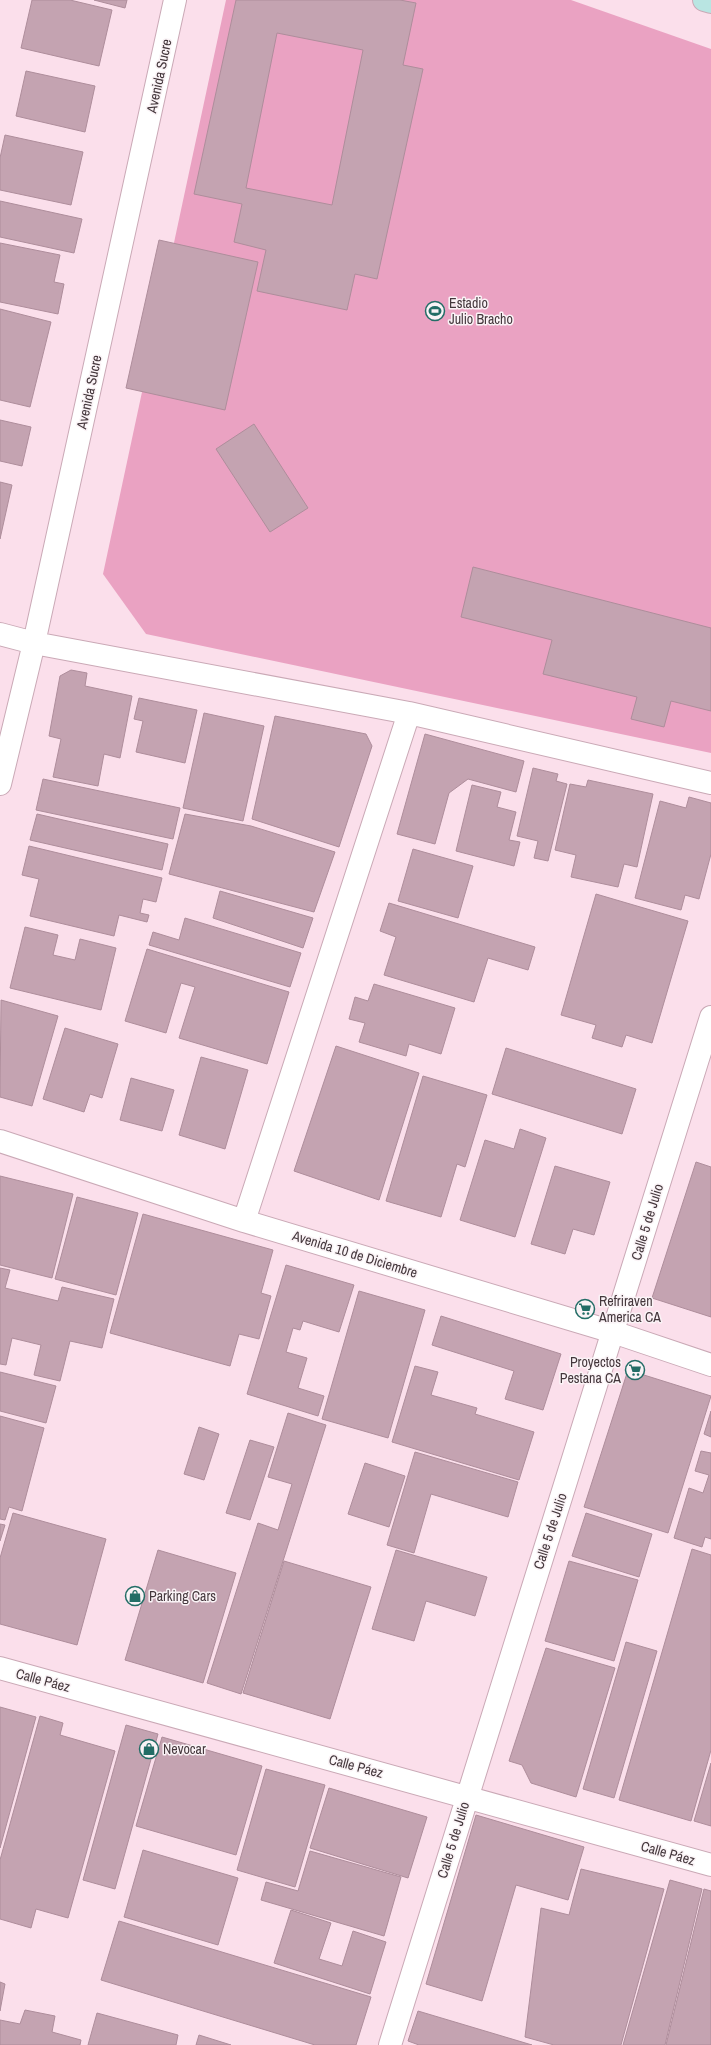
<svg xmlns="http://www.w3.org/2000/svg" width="711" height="2045" font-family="'Archivo Narrow',sans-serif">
	<rect width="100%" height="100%" fill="#fbdfeb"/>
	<path fill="#eaa2c2" d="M 226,0 L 571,0 L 711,49 L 711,753 L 146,634 L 103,574 Z"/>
	<path fill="#c4a3b1" stroke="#ae8d9b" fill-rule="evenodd" d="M 32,0 L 70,0 L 112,10 L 99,66 L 21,48 Z
		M 94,0 L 127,0 L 125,8 Z
		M 236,0 L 400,0 L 416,3 L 403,65 L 423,69 L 377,279 L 355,274 L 347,310 L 257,291 L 266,250 L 234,242 L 242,204 L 194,194 ZM 277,33 L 363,50 L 332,205 L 246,188 Z
		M 26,71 L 95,86 L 85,132 L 16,116 Z
		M 5,135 L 83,152 L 71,205 L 0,190 L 0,158 Z
		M 0,201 L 82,219 L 74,253 L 0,237 Z
		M 159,240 L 258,262 L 225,410 L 126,388 Z
		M 0,243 L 60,255 L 54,282 L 64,284 L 58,314 L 0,302 Z
		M 0,309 L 51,322 L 30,407 L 0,400 Z
		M 0,420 L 31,427 L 22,466 L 0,461 Z
		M 254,424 L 308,508 L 270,532 L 216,449 Z
		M 0,482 L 12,485 L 0,539 Z
		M 473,567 L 711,628 L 711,711 L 671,701 L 664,727 L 631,719 L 637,697 L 543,674 L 552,640 L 461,617 Z
		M 71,670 L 87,673 L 85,686 L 132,696 L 120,758 L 104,754 L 98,786 L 53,777 L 61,739 L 49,736 L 60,676 Z
		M 139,698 L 197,710 L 185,763 L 136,752 L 143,721 L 134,719 Z
		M 204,713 L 264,726 L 243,821 L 183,808 Z
		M 275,716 L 366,734 L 372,746 L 339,847 L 252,819 Z
		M 425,734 L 524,761 L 516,792 L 468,779 L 449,793 L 435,844 L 397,834 Z
		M 533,768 L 558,774 L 556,781 L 567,784 L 548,861 L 534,858 L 538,841 L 517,836 Z
		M 43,779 L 180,808 L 173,839 L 36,810 Z
		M 588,780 L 653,794 L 637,867 L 624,864 L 618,887 L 571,877 L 576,855 L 555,850 L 570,784 L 586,787 Z
		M 472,785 L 501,792 L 497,807 L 516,812 L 509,840 L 520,842 L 514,866 L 456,851 Z
		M 689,797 L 711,803 L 711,854 L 699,899 L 685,895 L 681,910 L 635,898 L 660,801 L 686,808 Z
		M 37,814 L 168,844 L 162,870 L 30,840 Z
		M 185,814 L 251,826 L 335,852 L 314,912 L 169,874 Z
		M 29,846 L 162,878 L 156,902 L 143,899 L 140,913 L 149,915 L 147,922 L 119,915 L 114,936 L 30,916 L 39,879 L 22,875 Z
		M 413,849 L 473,866 L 458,918 L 398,901 Z
		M 220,891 L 313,918 L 303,948 L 213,918 Z
		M 596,894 L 688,921 L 652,1043 L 626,1035 L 622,1047 L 592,1038 L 596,1025 L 561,1015 Z
		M 389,903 L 535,947 L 528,970 L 488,958 L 474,1002 L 384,975 L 396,937 L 380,931 Z
		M 185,918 L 301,953 L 290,987 L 149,945 L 153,932 L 179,940 Z
		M 25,927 L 58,935 L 53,955 L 75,960 L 80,939 L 116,948 L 101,1010 L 10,988 Z
		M 147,949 L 289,992 L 267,1064 L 179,1038 L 195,987 L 181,983 L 166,1033 L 125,1021 Z
		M 374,984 L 455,1008 L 441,1054 L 409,1044 L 406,1056 L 359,1042 L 365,1023 L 349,1019 L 355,997 L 368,1001 Z
		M 1,1000 L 58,1016 L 32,1106 L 0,1097 Z
		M 65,1028 L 118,1044 L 102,1098 L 90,1094 L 84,1112 L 43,1099 Z
		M 336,1046 L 419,1073 L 379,1200 L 294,1171 Z
		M 506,1048 L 636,1089 L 622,1134 L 492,1094 Z
		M 201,1057 L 248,1070 L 225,1149 L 179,1135 Z
		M 423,1076 L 487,1095 L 465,1167 L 457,1164 L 441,1217 L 386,1201 Z
		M 131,1078 L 174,1090 L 162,1131 L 120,1120 Z
		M 520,1129 L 546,1138 L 515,1237 L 460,1220 L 485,1140 L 514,1149 Z
		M 696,1162 L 711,1167 L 711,1317 L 652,1298 Z
		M 555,1166 L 610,1182 L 594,1235 L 573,1229 L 565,1254 L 531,1244 Z
		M 0,1176 L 73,1194 L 52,1278 L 0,1265 Z
		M 77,1197 L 138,1213 L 116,1295 L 55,1279 Z
		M 143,1214 L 273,1250 L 261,1293 L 271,1296 L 259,1339 L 239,1334 L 230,1366 L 110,1333 Z
		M 286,1265 L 354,1285 L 339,1332 L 303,1321 L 300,1330 L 293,1328 L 286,1352 L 307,1358 L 298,1388 L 324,1396 L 318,1416 L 247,1394 Z
		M 0,1268 L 10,1270 L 5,1288 L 58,1301 L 62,1287 L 114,1299 L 102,1348 L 70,1341 L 60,1381 L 34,1375 L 41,1345 L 12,1338 L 6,1365 L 0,1364 Z
		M 359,1291 L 425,1310 L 388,1438 L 322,1419 Z
		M 441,1316 L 561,1354 L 543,1410 L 505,1399 L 514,1371 L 432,1345 Z
		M 415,1366 L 438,1372 L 431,1395 L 477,1408 L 475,1414 L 534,1432 L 519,1480 L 392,1442 Z
		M 628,1370 L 711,1396 L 668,1533 L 584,1507 Z
		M 0,1372 L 56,1386 L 46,1423 L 0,1411 Z
		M 711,1411 L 711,1437 L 704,1434 Z
		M 288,1413 L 326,1425 L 241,1694 L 207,1683 L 258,1523 L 278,1530 L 292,1484 L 268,1477 Z
		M 0,1416 L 44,1428 L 22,1511 L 9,1507 L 5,1520 L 0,1519 Z
		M 199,1427 L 219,1434 L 204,1480 L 184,1474 Z
		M 250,1440 L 274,1447 L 250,1520 L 226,1513 Z
		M 701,1451 L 711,1453 L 711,1539 L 705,1537 L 702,1547 L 674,1538 L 689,1488 L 703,1493 L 709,1475 L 695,1471 Z
		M 415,1452 L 518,1482 L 508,1517 L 431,1494 L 414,1553 L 387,1545 Z
		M 365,1463 L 405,1476 L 389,1527 L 348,1514 Z
		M 13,1513 L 106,1539 L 77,1645 L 0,1624 L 0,1558 Z
		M 586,1513 L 652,1534 L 639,1577 L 572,1556 Z
		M 0,1524 L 5,1525 L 0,1541 Z
		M 692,1549 L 711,1555 L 711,1750 L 691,1821 L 619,1800 Z
		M 158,1550 L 236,1573 L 203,1683 L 125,1660 Z
		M 396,1550 L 487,1577 L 475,1616 L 426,1601 L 414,1641 L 372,1629 Z
		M 284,1561 L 371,1587 L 330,1719 L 243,1693 Z
		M 569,1561 L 638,1580 L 614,1661 L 545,1641 Z
		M 626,1642 L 657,1651 L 614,1798 L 583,1789 Z
		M 546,1648 L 615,1668 L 576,1797 L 531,1783 L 522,1765 L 509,1761 Z
		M 0,1707 L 36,1717 L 0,1848 Z
		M 40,1716 L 63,1723 L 60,1735 L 115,1751 L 68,1918 L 36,1909 L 31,1928 L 0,1919 L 0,1860 Z
		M 126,1725 L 158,1734 L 115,1889 L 83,1880 Z
		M 162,1737 L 262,1766 L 236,1855 L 136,1826 Z
		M 711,1763 L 711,1826 L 694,1821 Z
		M 266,1769 L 325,1785 L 295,1887 L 237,1870 Z
		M 329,1788 L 427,1817 L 408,1878 L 310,1848 Z
		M 476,1815 L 584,1847 L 568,1900 L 516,1885 L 482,2001 L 426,1984 Z
		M 143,1850 L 238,1878 L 218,1945 L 124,1917 Z
		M 310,1851 L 401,1877 L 384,1936 L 261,1900 L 266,1882 L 298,1891 Z
		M 581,1869 L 664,1889 L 621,2045 L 554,2045 L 525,2037 L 541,1908 L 569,1915 Z
		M 670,1880 L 702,1889 L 665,2045 L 623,2045 Z
		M 704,1889 L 711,1891 L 711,2045 L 666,2045 Z
		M 291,1910 L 331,1923 L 319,1959 L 342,1966 L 353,1931 L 386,1942 L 370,1994 L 274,1963 Z
		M 119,1921 L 371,1997 L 356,2045 L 315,2045 L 101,1980 Z
		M 0,1982 L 5,1984 L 0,2011 Z
		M 25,2010 L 55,2016 L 52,2032 L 81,2040 L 80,2045 L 0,2045 L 0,2020 L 20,2024 Z
		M 418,2011 L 532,2045 L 419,2045 L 408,2041 Z
		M 97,2013 L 178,2035 L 176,2045 L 88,2045 Z
		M 199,2035 L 231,2045 L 196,2045 Z"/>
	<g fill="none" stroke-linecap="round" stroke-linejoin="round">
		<g stroke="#caa9b6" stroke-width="24">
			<path id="street" d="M 0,634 L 34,643 L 409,713 L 711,783
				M 0,784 L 34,643 L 175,0
				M 0,1141 L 244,1221 L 613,1332 L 711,1365
				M 244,1221 L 409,713
				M 0,1668 L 711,1865
				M 390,2045 L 711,1017"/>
		</g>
		<g stroke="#caa9b6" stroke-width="24">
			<path id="secondary" d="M 704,0 L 711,2"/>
		</g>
		<use href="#street" stroke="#fff" stroke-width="22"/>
		<use href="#secondary" stroke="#b9e5e2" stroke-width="22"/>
	</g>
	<defs>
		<g id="stadium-ring" transform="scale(1)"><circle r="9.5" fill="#faf3f6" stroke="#236d66" stroke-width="1.5"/><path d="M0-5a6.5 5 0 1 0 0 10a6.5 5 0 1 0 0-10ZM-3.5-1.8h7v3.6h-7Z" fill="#236d66"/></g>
		<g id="supermarket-ring" transform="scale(1)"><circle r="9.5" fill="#faf3f6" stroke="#236d66" stroke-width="1.5"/><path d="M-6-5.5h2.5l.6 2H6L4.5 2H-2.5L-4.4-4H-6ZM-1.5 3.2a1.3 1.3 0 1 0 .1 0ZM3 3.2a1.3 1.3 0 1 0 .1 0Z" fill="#236d66"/></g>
		<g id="shop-ring" transform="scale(1)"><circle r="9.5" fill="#faf3f6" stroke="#236d66" stroke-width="1.5"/><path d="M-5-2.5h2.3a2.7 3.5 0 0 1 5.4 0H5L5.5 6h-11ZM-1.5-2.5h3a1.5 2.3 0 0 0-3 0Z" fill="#236d66"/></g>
	</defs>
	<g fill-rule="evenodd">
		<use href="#stadium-ring" x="435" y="311"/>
		<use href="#supermarket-ring" x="585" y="1309"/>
		<use href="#supermarket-ring" x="635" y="1370"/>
		<use href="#shop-ring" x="135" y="1596"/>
		<use href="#shop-ring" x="149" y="1749"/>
	</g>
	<g text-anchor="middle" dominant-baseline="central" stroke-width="3" stroke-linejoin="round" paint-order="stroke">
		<g font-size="14" fill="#44373c" stroke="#faf3f6">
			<text transform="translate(159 76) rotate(-78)">Avenida Sucre</text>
			<text transform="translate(89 392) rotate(-78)">Avenida Sucre</text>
			<text transform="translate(647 1222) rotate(-73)">Calle 5 de Julio</text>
			<text transform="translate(355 1254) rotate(17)">Avenida 10 de Diciembre</text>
			<text transform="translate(550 1531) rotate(-72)">Calle 5 de Julio</text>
			<text transform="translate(43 1680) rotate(15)">Calle Páez</text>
			<text transform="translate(356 1766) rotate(15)">Calle Páez</text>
			<text transform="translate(453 1840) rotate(-73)">Calle 5 de Julio</text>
			<text transform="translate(668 1853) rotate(16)">Calle Páez</text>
		</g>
		<g font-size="14" fill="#44373c" stroke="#faf3f6" text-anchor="start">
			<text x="449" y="303">Estadio<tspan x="449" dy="16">Julio Bracho</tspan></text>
			<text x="599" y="1301">Refriraven<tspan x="599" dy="16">America CA</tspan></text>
			<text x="621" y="1362" text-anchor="end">Proyectos<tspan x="621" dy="16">Pestana CA</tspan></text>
			<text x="149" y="1596">Parking Cars</text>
			<text x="163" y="1749">Nevocar</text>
		</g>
	</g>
</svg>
